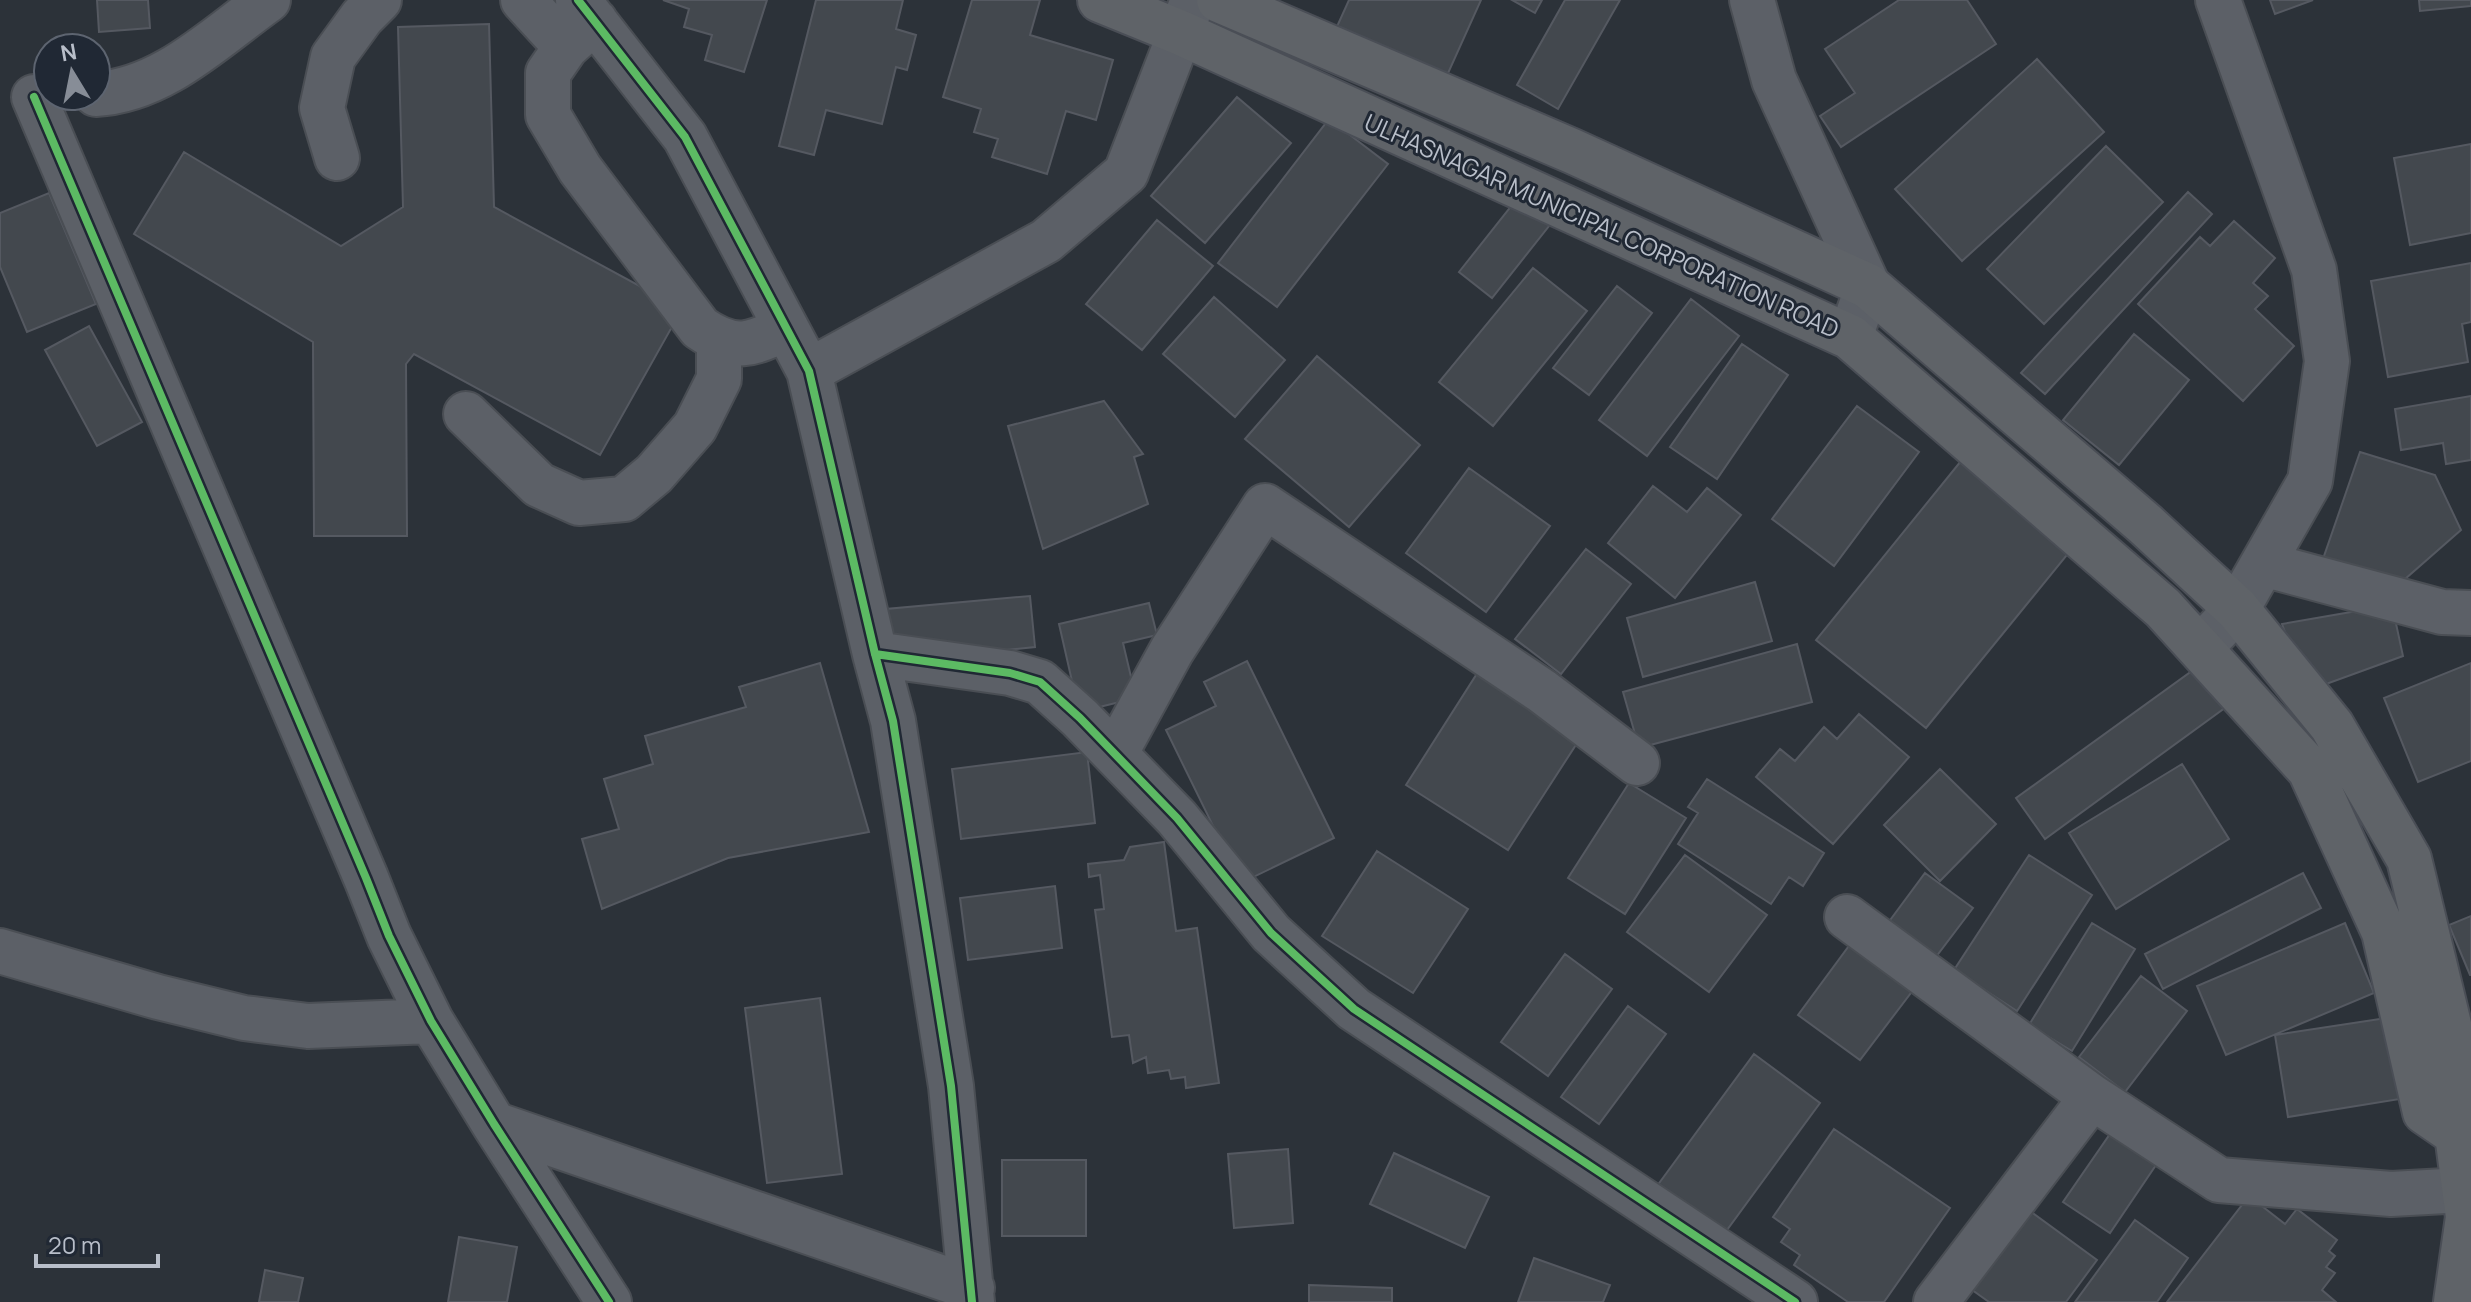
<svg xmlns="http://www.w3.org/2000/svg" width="2471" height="1302" font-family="Manrope,sans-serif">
	<rect width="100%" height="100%" fill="#2c3239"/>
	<path fill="#43484e" stroke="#555961" stroke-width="2" d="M 97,0 L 148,0 L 150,28 L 99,32 Z
		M 663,0 L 767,0 L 744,72 L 705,60 L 712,35 L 684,27 L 689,9 Z
		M 816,0 L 903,0 L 896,29 L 916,35 L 907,70 L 896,67 L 882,124 L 826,110 L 814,155 L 779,146 Z
		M 972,0 L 1040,0 L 1030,35 L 1113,60 L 1096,120 L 1066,111 L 1047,174 L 992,157 L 998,139 L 974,132 L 981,109 L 943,97 Z
		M 1349,0 L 1481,0 L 1440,91 L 1330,42 Z
		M 1512,0 L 1542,0 L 1535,13 Z
		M 1565,0 L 1620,0 L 1558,109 L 1517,85 Z
		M 1899,0 L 1967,0 L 1996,44 L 1841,147 L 1820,116 L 1855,93 L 1825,49 Z
		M 2270,0 L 2313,0 L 2275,14 Z
		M 2419,0 L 2471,0 L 2471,6 L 2420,11 Z
		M 489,24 L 494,207 L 682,309 L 600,455 L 414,354 L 406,364 L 407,536 L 314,536 L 313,342 L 134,234 L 184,152 L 341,246 L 403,207 L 398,27 Z
		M 2037,59 L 2104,132 L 1962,261 L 1895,189 Z
		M 1237,97 L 1291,143 L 1205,243 L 1151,196 Z
		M 1329,119 L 1388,164 L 1277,307 L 1218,263 Z
		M 2471,144 L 2471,233 L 2410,245 L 2394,158 Z
		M 2106,146 L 2163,202 L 2044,324 L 1987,269 Z
		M 1524,190 L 1557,216 L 1492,298 L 1459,272 Z
		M 2188,192 L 2212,214 L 2045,394 L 2021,373 Z
		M 49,193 L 96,304 L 27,332 L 0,267 L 0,213 Z
		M 1157,220 L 1213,266 L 1142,350 L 1086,304 Z
		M 2234,221 L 2275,258 L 2253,283 L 2268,296 L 2255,309 L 2294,346 L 2243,401 L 2138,304 L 2200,237 L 2210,246 Z
		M 2471,263 L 2471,322 L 2462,324 L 2468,362 L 2388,377 L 2371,281 Z
		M 1533,268 L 1587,311 L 1493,426 L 1439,382 Z
		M 1617,286 L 1652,313 L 1589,395 L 1553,368 Z
		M 1214,297 L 1285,360 L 1235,417 L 1163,354 Z
		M 1691,299 L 1739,336 L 1647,456 L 1599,420 Z
		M 89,326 L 142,422 L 97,446 L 45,350 Z
		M 2134,334 L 2189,380 L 2119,465 L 2063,420 Z
		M 1742,344 L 1788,375 L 1717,479 L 1670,447 Z
		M 1317,356 L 1420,445 L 1349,527 L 1245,439 Z
		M 2471,396 L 2471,460 L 2446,464 L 2443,443 L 2401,450 L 2395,409 Z
		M 1104,401 L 1143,454 L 1134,457 L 1148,504 L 1043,549 L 1008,426 Z
		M 1857,406 L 1919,452 L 1834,566 L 1772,519 Z
		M 2360,452 L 2435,475 L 2461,530 L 2397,586 L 2323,559 Z
		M 1961,461 L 2071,550 L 1926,728 L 1816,640 Z
		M 1469,468 L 1550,526 L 1486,612 L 1406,553 Z
		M 1653,486 L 1687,512 L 1707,488 L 1741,515 L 1675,598 L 1608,543 Z
		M 1586,549 L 1631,584 L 1561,674 L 1515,639 Z
		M 1755,582 L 1772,641 L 1643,677 L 1627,618 Z
		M 1030,596 L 1035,647 L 935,657 L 878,633 L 875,610 Z
		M 1149,603 L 1157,635 L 1123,643 L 1136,698 L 1079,712 L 1059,624 Z
		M 2392,605 L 2403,656 L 2307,691 L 2282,624 Z
		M 1797,644 L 1812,702 L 1639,748 L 1623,692 Z
		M 1247,661 L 1334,838 L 1241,883 L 1166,730 L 1216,706 L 1204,682 Z
		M 820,663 L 869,832 L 728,858 L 602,909 L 582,839 L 619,829 L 604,779 L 653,764 L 645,736 L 746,707 L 739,687 Z
		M 2203,663 L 2233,702 L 2045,839 L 2016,798 Z
		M 2471,663 L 2471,761 L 2418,782 L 2384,698 Z
		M 1478,672 L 1581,737 L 1508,850 L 1406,785 Z
		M 1859,714 L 1909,757 L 1833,844 L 1756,777 L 1780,749 L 1795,761 L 1824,727 L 1837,739 Z
		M 1087,752 L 1095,823 L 961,839 L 952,769 Z
		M 2182,764 L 2229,839 L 2116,909 L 2069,833 Z
		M 1940,769 L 1996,824 L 1940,881 L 1884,825 Z
		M 1707,779 L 1824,853 L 1803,886 L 1789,877 L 1771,904 L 1678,844 L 1698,813 L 1688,807 Z
		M 1629,783 L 1686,818 L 1625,914 L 1568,878 Z
		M 1164,842 L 1176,931 L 1197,928 L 1219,1083 L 1186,1088 L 1185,1077 L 1171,1079 L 1169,1070 L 1148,1073 L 1146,1057 L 1133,1063 L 1129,1035 L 1112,1037 L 1095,910 L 1104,909 L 1100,875 L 1089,877 L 1088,864 L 1124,860 L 1130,847 Z
		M 1377,851 L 1468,909 L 1413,993 L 1322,936 Z
		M 1685,855 L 1767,915 L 1709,992 L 1627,932 Z
		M 2029,855 L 2092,895 L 2017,1011 L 1954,970 Z
		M 1925,873 L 1973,908 L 1932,962 L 1885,927 Z
		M 2303,873 L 2321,908 L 2163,989 L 2145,954 Z
		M 1055,886 L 1062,948 L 968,960 L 960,898 Z
		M 2471,916 L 2471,975 L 2470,975 L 2449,925 Z
		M 2092,923 L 2135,949 L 2072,1051 L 2029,1025 Z
		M 2345,923 L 2374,993 L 2226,1055 L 2197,986 Z
		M 1857,935 L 1920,981 L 1860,1060 L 1798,1015 Z
		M 1565,954 L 1612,989 L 1548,1076 L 1501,1042 Z
		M 2141,976 L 2187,1011 L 2125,1092 L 2079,1057 Z
		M 820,998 L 842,1174 L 767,1183 L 745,1008 Z
		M 1628,1006 L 1666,1034 L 1599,1124 L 1561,1097 Z
		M 2393,1017 L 2406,1098 L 2288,1117 L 2275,1035 Z
		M 1754,1054 L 1820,1103 L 1724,1234 L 1657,1186 Z
		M 1834,1129 L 1950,1208 L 1884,1302 L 1848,1302 L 1794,1265 L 1800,1255 L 1781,1242 L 1790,1229 L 1773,1217 Z
		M 2110,1134 L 2156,1165 L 2110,1233 L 2063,1202 Z
		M 1288,1149 L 1293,1223 L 1234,1228 L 1228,1154 Z
		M 1394,1153 L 1489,1197 L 1465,1248 L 1370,1204 Z
		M 1002,1160 L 1086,1160 L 1086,1236 L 1002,1236 Z
		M 2249,1196 L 2285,1224 L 2297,1209 L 2337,1240 L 2329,1251 L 2335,1256 L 2326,1267 L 2335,1273 L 2322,1290 L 2336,1302 L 2167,1302 Z
		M 2026,1208 L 2097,1260 L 2066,1302 L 1989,1302 L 1968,1287 Z
		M 2135,1220 L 2188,1258 L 2157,1302 L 2075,1302 Z
		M 459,1237 L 517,1247 L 507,1302 L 448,1302 Z
		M 1534,1258 L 1610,1285 L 1603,1302 L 1518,1302 Z
		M 265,1270 L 303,1278 L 298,1302 L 259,1302 Z
		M 1309,1285 L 1392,1288 L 1392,1302 L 1309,1302 Z"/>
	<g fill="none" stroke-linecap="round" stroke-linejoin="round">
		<g stroke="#4a4e54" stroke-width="48">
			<path id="minor" d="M 523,0 L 566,47
				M 578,0 L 685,137 L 809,371 L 875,654 L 893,721 L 951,1086 L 972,1302
				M 1752,0 L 1774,80 L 1868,286 L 1850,337
				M 595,21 L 566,47 L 548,73 L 548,115 L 580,169 L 700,328 C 735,352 751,345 786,328
				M 96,94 C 162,91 216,37 268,0
				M 34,97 L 366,878 L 389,936 L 431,1021 L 494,1124 L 609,1302
				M 337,158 L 322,108 L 333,57 L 362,17 L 379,0
				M 809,371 L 1046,241 L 1126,173 L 1193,0
				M 466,414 L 539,485 L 579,503 L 624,499 L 654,474 L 695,427 L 719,379 L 719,341
				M 2263,564 L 2442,612 L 2471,613
				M 2200,648 L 2237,609 L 2310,481 L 2327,361 L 2314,270 L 2218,0
				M 875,654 L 1010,673 L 1040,682 L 1080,718 L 1177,818 L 1271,933 L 1354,1009 L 1795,1302
				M 1115,754 L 1172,650 L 1265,506 L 1542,691 L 1637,763
				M 1847,917 L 2092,1097 L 2219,1180 L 2391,1194 L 2464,1190
				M 0,951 L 158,997 L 244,1018 L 308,1026 L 431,1021
				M 494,1124 L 972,1288
				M 1936,1302 L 2092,1097"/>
		</g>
		<g stroke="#4a4e56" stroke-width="48">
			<path id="major" d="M 1100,0 L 1181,33 L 1850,337 L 2163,608 L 2310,770 L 2384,932 L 2425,1112 L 2457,1134
				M 1219,0 L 1572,151 L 1868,286 L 2145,524 L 2237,609 L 2332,726 L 2409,859 L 2466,1095 L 2457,1134 L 2468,1217 L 2471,1222
				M 2456,1302 L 2468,1217"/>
		</g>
		<use href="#minor" stroke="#5c6067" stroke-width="44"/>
		<use href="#major" stroke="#5f6368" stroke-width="44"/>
		<g stroke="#202834" stroke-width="13">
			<path id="cycleway" d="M 578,0 L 685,137 L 809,371 L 875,654 L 893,721 L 951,1086 L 972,1302
				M 34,97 L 366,878 L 389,936 L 431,1021 L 494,1124 L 609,1302
				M 875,654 L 1010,673 L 1040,682 L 1080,718 L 1177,818 L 1271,933 L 1354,1009 L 1795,1302"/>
		</g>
		<use href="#cycleway" stroke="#5cba63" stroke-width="8"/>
	</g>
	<g text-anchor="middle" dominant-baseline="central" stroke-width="6" stroke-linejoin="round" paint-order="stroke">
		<g font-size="24" fill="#b8bec9" stroke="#202834">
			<text transform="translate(1602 225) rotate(24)">ULHASNAGAR MUNICIPAL CORPORATION ROAD</text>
		</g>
	</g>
	<g transform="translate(72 72) rotate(350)"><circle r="38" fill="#202834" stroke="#5d6470" stroke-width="2"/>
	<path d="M0-6L14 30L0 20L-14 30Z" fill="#878d97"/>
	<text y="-12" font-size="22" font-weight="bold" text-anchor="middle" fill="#b8bec9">N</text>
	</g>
	<path d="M36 1254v12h122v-12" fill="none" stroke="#b8bec9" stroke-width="4"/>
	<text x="48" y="1254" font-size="24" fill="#b8bec9" stroke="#202834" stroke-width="6" paint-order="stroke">20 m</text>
</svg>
